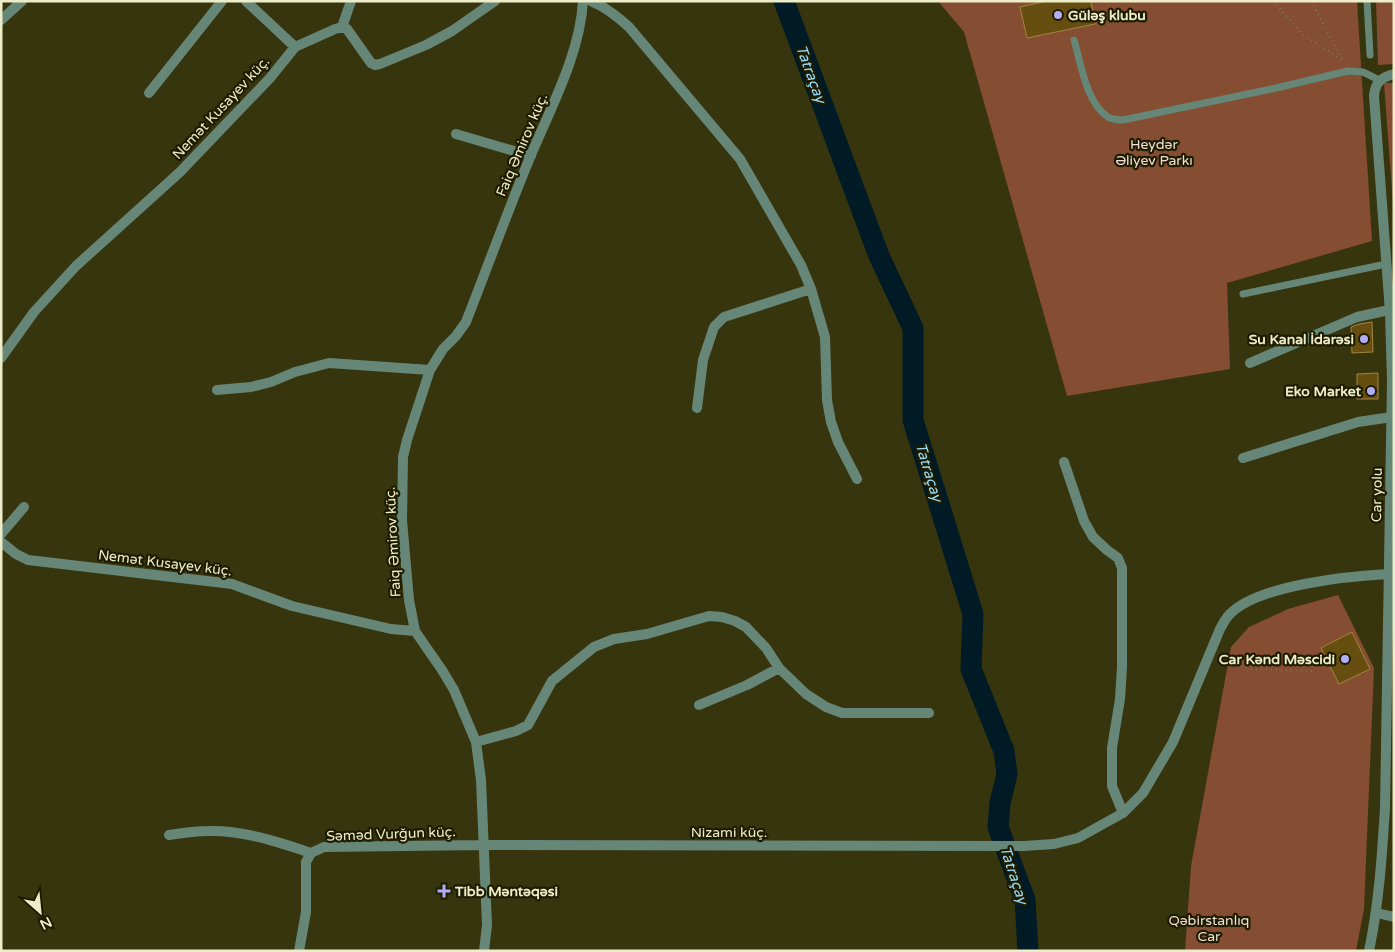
<svg xmlns="http://www.w3.org/2000/svg" width="1395" height="952" font-family="'Varela Round',sans-serif">
	<rect width="100%" height="100%" fill="#37350d"/>
	<path fill="#854d31" d="M 938,1 L 1357,1 L 1372,241 L 1227,283 L 1230,369 L 1067,396 L 964,32 Z
		M 1376,1 L 1394,1 L 1394,64 L 1378,65 Z
		M 1384,83 L 1394,83 L 1394,217 Z
		M 1338,595 L 1374,668 L 1364,909 L 1356,951 L 1185,951 L 1191,866 L 1231,647 L 1249,627 L 1288,609 Z"/>
	<g fill="none" stroke-linecap="round" stroke-linejoin="round">
		<path stroke="#001b25" stroke-width="21" d="M 784,1 L 879,256 L 913,328 L 913,420 L 973,614 L 971,669 L 1004,751 L 1007,774 L 1000,803 L 998,827 L 1025,900 L 1028,951"/>
	</g>
	<path fill="#664e11" stroke="#a3853f" d="M 1047,1 L 1091,1 L 1095,24 L 1027,38 L 1020,7 Z
		M 1372,322 L 1373,352 L 1352,353 L 1351,327 L 1359,324 Z
		M 1378,373 L 1378,399 L 1357,399 L 1357,374 Z
		M 1352,632 L 1370,669 L 1339,684 L 1321,648 Z"/>
	<g fill="none" stroke-linecap="round" stroke-linejoin="round">
		<path stroke="#7c7b54" stroke-width="2" stroke-dasharray="1 4" stroke-linecap="butt" d="M 1273,1 L 1302,34 L 1342,60
			M 1311,1 L 1342,59
			M 1217,660 L 1250,669 L 1315,671"/>
		<path stroke="#668778" stroke-width="7" d="M 1367,1 L 1370,55
			M 1074,40 C 1081,63 1086,103 1108,117 C 1112,119 1119,120 1123,120 L 1276,88 L 1348,71 L 1363,72 L 1379,80
			M 1243,294 L 1386,264"/>
		<path stroke="#668778" stroke-width="10" d="M 246,1 L 295,47
			M 591,1 C 606,7 617,16 629,27 L 740,159 L 801,265 L 811,289 L 825,337 L 827,400 L 831,422 L 838,442 L 857,479
			M 1,20 L 22,1
			M 342,27 L 351,1
			M 149,93 L 222,1
			M 456,134 L 531,156
			M 1,358 L 34,312 L 76,266 L 180,172 L 270,78 L 295,47 L 335,29 L 342,27 L 347,29 L 371,63 L 375,65 L 380,64 L 426,45 L 452,31 L 495,1
			M 1250,363 L 1357,317 L 1389,310
			M 217,390 L 251,387 L 271,382 L 295,372 L 329,363 L 430,370
			M 697,408 L 703,360 L 714,327 L 724,317 L 811,289
			M 1243,458 L 1358,422 L 1392,417
			M 1064,462 L 1084,521 L 1093,537 L 1107,550 L 1118,558 L 1122,568 L 1122,667 L 1120,699 L 1112,748 L 1112,786 L 1123,813
			M 1,534 L 24,507
			M 1,542 L 16,554 L 28,560 L 232,584 L 292,606 L 391,629 L 415,631
			M 699,705 L 747,685 L 779,668
			M 476,742 L 516,731 L 528,725 L 552,681 L 594,647 L 614,639 L 647,634 L 709,616 L 722,617 L 735,621 L 746,627 L 766,648 L 779,668 L 806,694 L 826,707 L 842,713 L 929,713
			M 169,835 C 182,833 195,831 208,831 C 243,830 278,842 311,853
			M 1377,913 L 1394,917
			M 299,951 L 306,912 L 306,862 L 311,853 L 324,847 L 483,845 L 1024,846 L 1054,844 L 1078,838 L 1123,813 L 1143,793 L 1173,742 L 1220,629 C 1223,624 1226,617 1231,613 C 1260,585 1349,576 1389,574
			M 484,951 L 487,925 L 481,780 L 476,742 L 454,690 L 442,670 L 415,631 L 409,600 L 402,520 L 403,457 L 407,440 L 430,370 L 443,349 L 456,336 L 466,322 C 488,266 508,210 531,155 C 551,107 580,54 583,1"/>
		<path stroke="#668778" stroke-width="10" d="M 1369,951 C 1379,903 1382,856 1385,808 L 1392,380 L 1390,312 L 1374,96 C 1375,83 1381,77 1394,74"/>
	</g>
	<g fill="#b2adf9" stroke="#1e1c00" stroke-width="2">
		<circle cx="1058" cy="15" r="5"/>
		<circle cx="1364" cy="339" r="5"/>
		<circle cx="1371" cy="391" r="5"/>
		<circle cx="1345" cy="659" r="5"/>
		<path d="M441.5 883.5h5v5h5v5h-5v5h-5v-5h-5v-5h5z"/>
	</g>
	<g text-anchor="middle" dominant-baseline="central" stroke-width="4.5" stroke-linejoin="round" paint-order="stroke">
		<g font-size="14" font-weight="bold" fill="#eeedc9" stroke="#1e1c00" text-anchor="end">
			<text x="1068" y="15" text-anchor="start">Güləş klubu</text>
			<text x="1354" y="339">Su Kanal İdarəsi</text>
			<text x="1361" y="391">Eko Market</text>
			<text x="1335" y="659">Car Kənd Məscidi</text>
			<text x="455" y="891" text-anchor="start">Tibb Məntəqəsi</text>
		</g>
		<g font-size="14" fill="#eeedc9" stroke="#1e1c00">
			<text transform="translate(221 108) rotate(-47)">Nemət Kusayev küç.</text>
			<text transform="translate(522 145) rotate(-67)">Faiq Əmirov küç.</text>
			<text transform="translate(1377 495) rotate(-89)">Car yolu</text>
			<text transform="translate(393 542) rotate(-93)">Faiq Əmirov küç.</text>
			<text transform="translate(165 563) rotate(7)">Nemət Kusayev küç.</text>
			<text x="729" y="832">Nizami küç.</text>
			<text transform="translate(391 834) rotate(-2)">Səməd Vurğun küç.</text>
		</g>
		<g font-size="14" fill="#f3ded5" stroke="#1e1c00">
			<text x="1154" y="144">Heydər<tspan x="1154" dy="16">Əliyev Parkı</tspan></text>
			<text x="1209" y="920">Qəbirstanlıq<tspan x="1209" dy="16">Car</tspan></text>
		</g>
		<g font-size="15" font-style="italic" fill="#98dcf9" stroke="#1e1c00">
			<text transform="translate(811 74) rotate(70)">Tatraçay</text>
			<text transform="translate(929 472) rotate(73)">Tatraçay</text>
			<text transform="translate(1014 875) rotate(72)">Tatraçay</text>
		</g>
	</g>
	<rect width="1395" height="952" fill="none" stroke="#eeedc9" stroke-width="5"/>
	<g transform="translate(40 912) rotate(153)" stroke="#1e1c00" stroke-width="4" paint-order="stroke">
	<path d="M0-4L9 19L0 12L-9 19Z" fill="#eeedc9"/>
	<text y="-8" font-size="14" font-weight="bold" text-anchor="middle" fill="#eeedc9">N</text>
	</g>
</svg>
